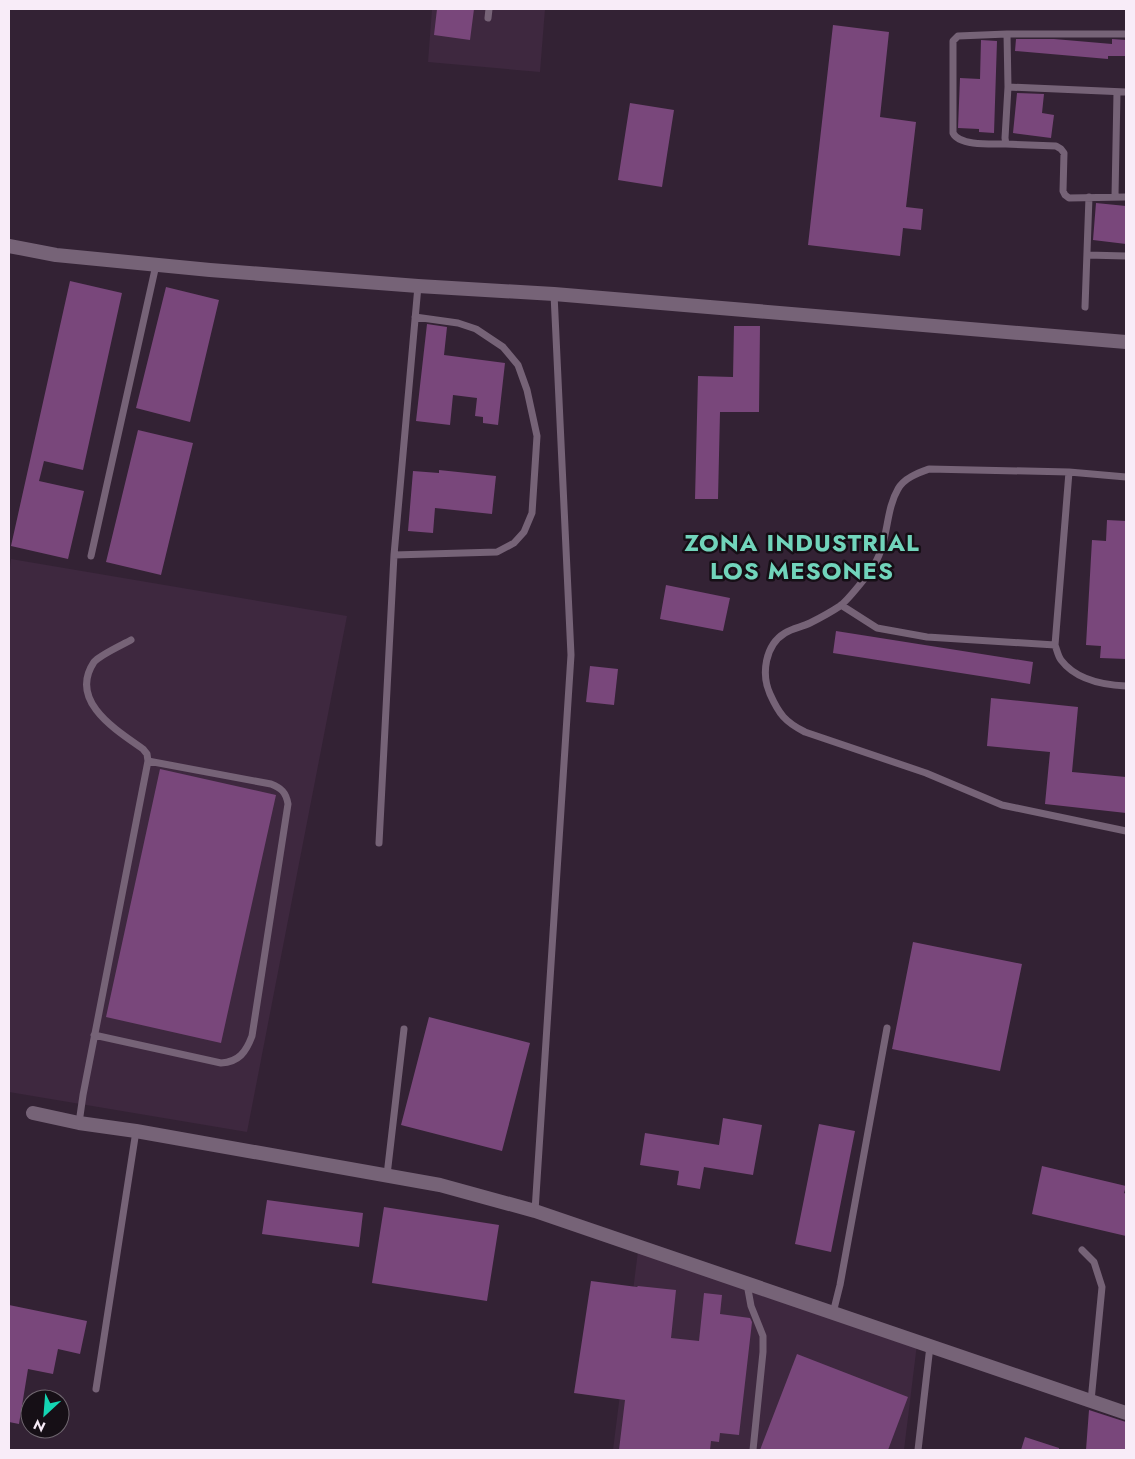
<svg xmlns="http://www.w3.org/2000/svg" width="1135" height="1459" font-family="Jost,sans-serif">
	<rect width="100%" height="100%" fill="#332234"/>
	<path fill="#3e283f" d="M 432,9 L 545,9 L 540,72 L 428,62 Z
		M 11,559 L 347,616 L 247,1132 L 9,1092 L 9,574 Z
		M 638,1251 L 917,1344 L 904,1450 L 613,1450 Z"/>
	<path fill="#79477b" d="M 437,9 L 474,9 L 470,40 L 434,35 Z
		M 833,25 L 889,32 L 880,117 L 916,122 L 906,207 L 923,209 L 921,230 L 903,228 L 900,256 L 808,245 Z
		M 1016,39 L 1054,39 L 1112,44 L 1112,39 L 1126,40 L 1126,56 L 1108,56 L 1108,59 L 1015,51 Z
		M 981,40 L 997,41 L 994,133 L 979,132 L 979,129 L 958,128 L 960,78 L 980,79 Z
		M 1017,93 L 1044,94 L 1042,113 L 1054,115 L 1051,138 L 1013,133 Z
		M 630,103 L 674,110 L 662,187 L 618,180 Z
		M 1096,203 L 1126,206 L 1126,244 L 1093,240 Z
		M 70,281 L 122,293 L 83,470 L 44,461 L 39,481 L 84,491 L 68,559 L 11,546 Z
		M 166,287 L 219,300 L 190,422 L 136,408 Z
		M 427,324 L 447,327 L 444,355 L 505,363 L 498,425 L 483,423 L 483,417 L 475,416 L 477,398 L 453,395 L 450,425 L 416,421 Z
		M 734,326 L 760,326 L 759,412 L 720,412 L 718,499 L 695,499 L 698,376 L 733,377 Z
		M 138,430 L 193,443 L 161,575 L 106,562 Z
		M 439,470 L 496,476 L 492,514 L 435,508 L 433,533 L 408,531 L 413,471 L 439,473 Z
		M 1107,520 L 1126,521 L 1126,659 L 1100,658 L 1101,646 L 1086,645 L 1092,540 L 1106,541 Z
		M 666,585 L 730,598 L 723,631 L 660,619 Z
		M 836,631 L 1033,662 L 1030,684 L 833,653 Z
		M 590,666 L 618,669 L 614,705 L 586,702 Z
		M 991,698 L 1078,707 L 1072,772 L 1126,777 L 1126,813 L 1045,804 L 1050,752 L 987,746 Z
		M 160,769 L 276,795 L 221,1043 L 106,1017 Z
		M 913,942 L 1022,964 L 1000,1071 L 892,1049 Z
		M 429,1017 L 530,1043 L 502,1151 L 401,1125 Z
		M 723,1118 L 762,1125 L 753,1175 L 704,1167 L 700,1189 L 677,1185 L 679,1171 L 640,1165 L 645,1133 L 719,1145 Z
		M 819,1124 L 855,1131 L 831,1252 L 795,1244 Z
		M 1042,1166 L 1126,1186 L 1124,1193 L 1126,1194 L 1126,1236 L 1032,1214 Z
		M 267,1200 L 363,1213 L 359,1247 L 262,1234 Z
		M 384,1207 L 499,1225 L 487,1301 L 372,1283 Z
		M 591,1281 L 637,1287 L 638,1286 L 676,1290 L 671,1338 L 699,1341 L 704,1293 L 722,1295 L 720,1314 L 750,1318 L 752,1322 L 739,1435 L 720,1433 L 719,1442 L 711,1441 L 710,1450 L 619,1450 L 625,1400 L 574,1393 Z
		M 9,1305 L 87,1321 L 80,1354 L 58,1349 L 53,1374 L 28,1369 L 19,1424 L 9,1422 Z
		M 797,1354 L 908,1397 L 888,1450 L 760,1450 Z
		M 1089,1410 L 1126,1422 L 1126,1450 L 1086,1450 Z
		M 1025,1437 L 1059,1448 L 1059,1450 L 1021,1450 Z"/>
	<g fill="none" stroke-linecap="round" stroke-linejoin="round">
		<path stroke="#766377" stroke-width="7" d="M 488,18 L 489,9
			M 1126,34 L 1007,34 L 1008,87 L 1005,138 L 1006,144 L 1056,146 L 1061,149 L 1064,153 L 1063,191 L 1065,195 L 1069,198 L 1126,197
			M 1008,87 L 1126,92
			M 1006,144 C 992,144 959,146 953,133 L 953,41 L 958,36 L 1007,34
			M 1115,196 L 1117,92
			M 1087,255 L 1126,256
			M 1085,307 L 1089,197
			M 1069,472 L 1055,645 C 1057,650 1058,656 1061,660 C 1076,680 1103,685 1126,686
			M 1126,477 L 1069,472 L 929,469 C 918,473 904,478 898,489 C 885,511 889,541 874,565 C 869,574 848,600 840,606 C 831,612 820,618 810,623 C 802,627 793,628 785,633 C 765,645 761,674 770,694 C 779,714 785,722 805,732 L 926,773 L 1002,805 L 1126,831
			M 394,555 L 497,552 L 514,543 L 524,532 L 532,513 L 537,436 L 527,390 L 518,365 L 503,347 L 476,329 L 458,323 L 415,317
			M 91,556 L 156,265
			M 841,605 L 877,628 L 927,637 L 1055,645
			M 379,843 L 394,555 L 418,286
			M 94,1035 L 221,1063 C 239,1062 246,1052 252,1036 L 288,804 C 286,792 281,788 271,784 L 148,761
			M 79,1123 L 83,1095 L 148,761 L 147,754 L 143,749 C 116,730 68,701 94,662 C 100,655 122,645 131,640
			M 387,1175 L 404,1029
			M 535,1211 L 571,655 L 554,294
			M 1082,1250 L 1094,1262 L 1102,1287 L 1091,1401
			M 747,1284 L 751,1306 L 763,1336 L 763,1352 L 753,1450
			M 833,1313 L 840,1285 L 887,1028
			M 96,1389 L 136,1131
			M 918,1450 L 930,1346"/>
		<path stroke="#766377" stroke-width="14" d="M 9,246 L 56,255 L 210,270 L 418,286 L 554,294 L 1126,342
			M 33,1113 L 79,1123 L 136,1131 L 440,1185 L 535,1211 L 1126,1413"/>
	</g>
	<g text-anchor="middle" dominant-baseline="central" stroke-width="5" stroke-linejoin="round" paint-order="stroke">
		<g font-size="24" font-weight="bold" letter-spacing="1" fill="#71d4bb" stroke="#160f16">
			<text x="802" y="542">ZONA INDUSTRIAL<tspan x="802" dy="28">LOS MESONES</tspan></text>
		</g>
	</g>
	<rect width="1135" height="1459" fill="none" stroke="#f8ecf8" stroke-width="20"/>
	<g transform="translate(45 1414) rotate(206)"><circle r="24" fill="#160f16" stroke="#706770"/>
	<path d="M0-4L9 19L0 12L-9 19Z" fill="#14d5b3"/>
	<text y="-8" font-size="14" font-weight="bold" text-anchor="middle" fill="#f8ecf8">N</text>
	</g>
</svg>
